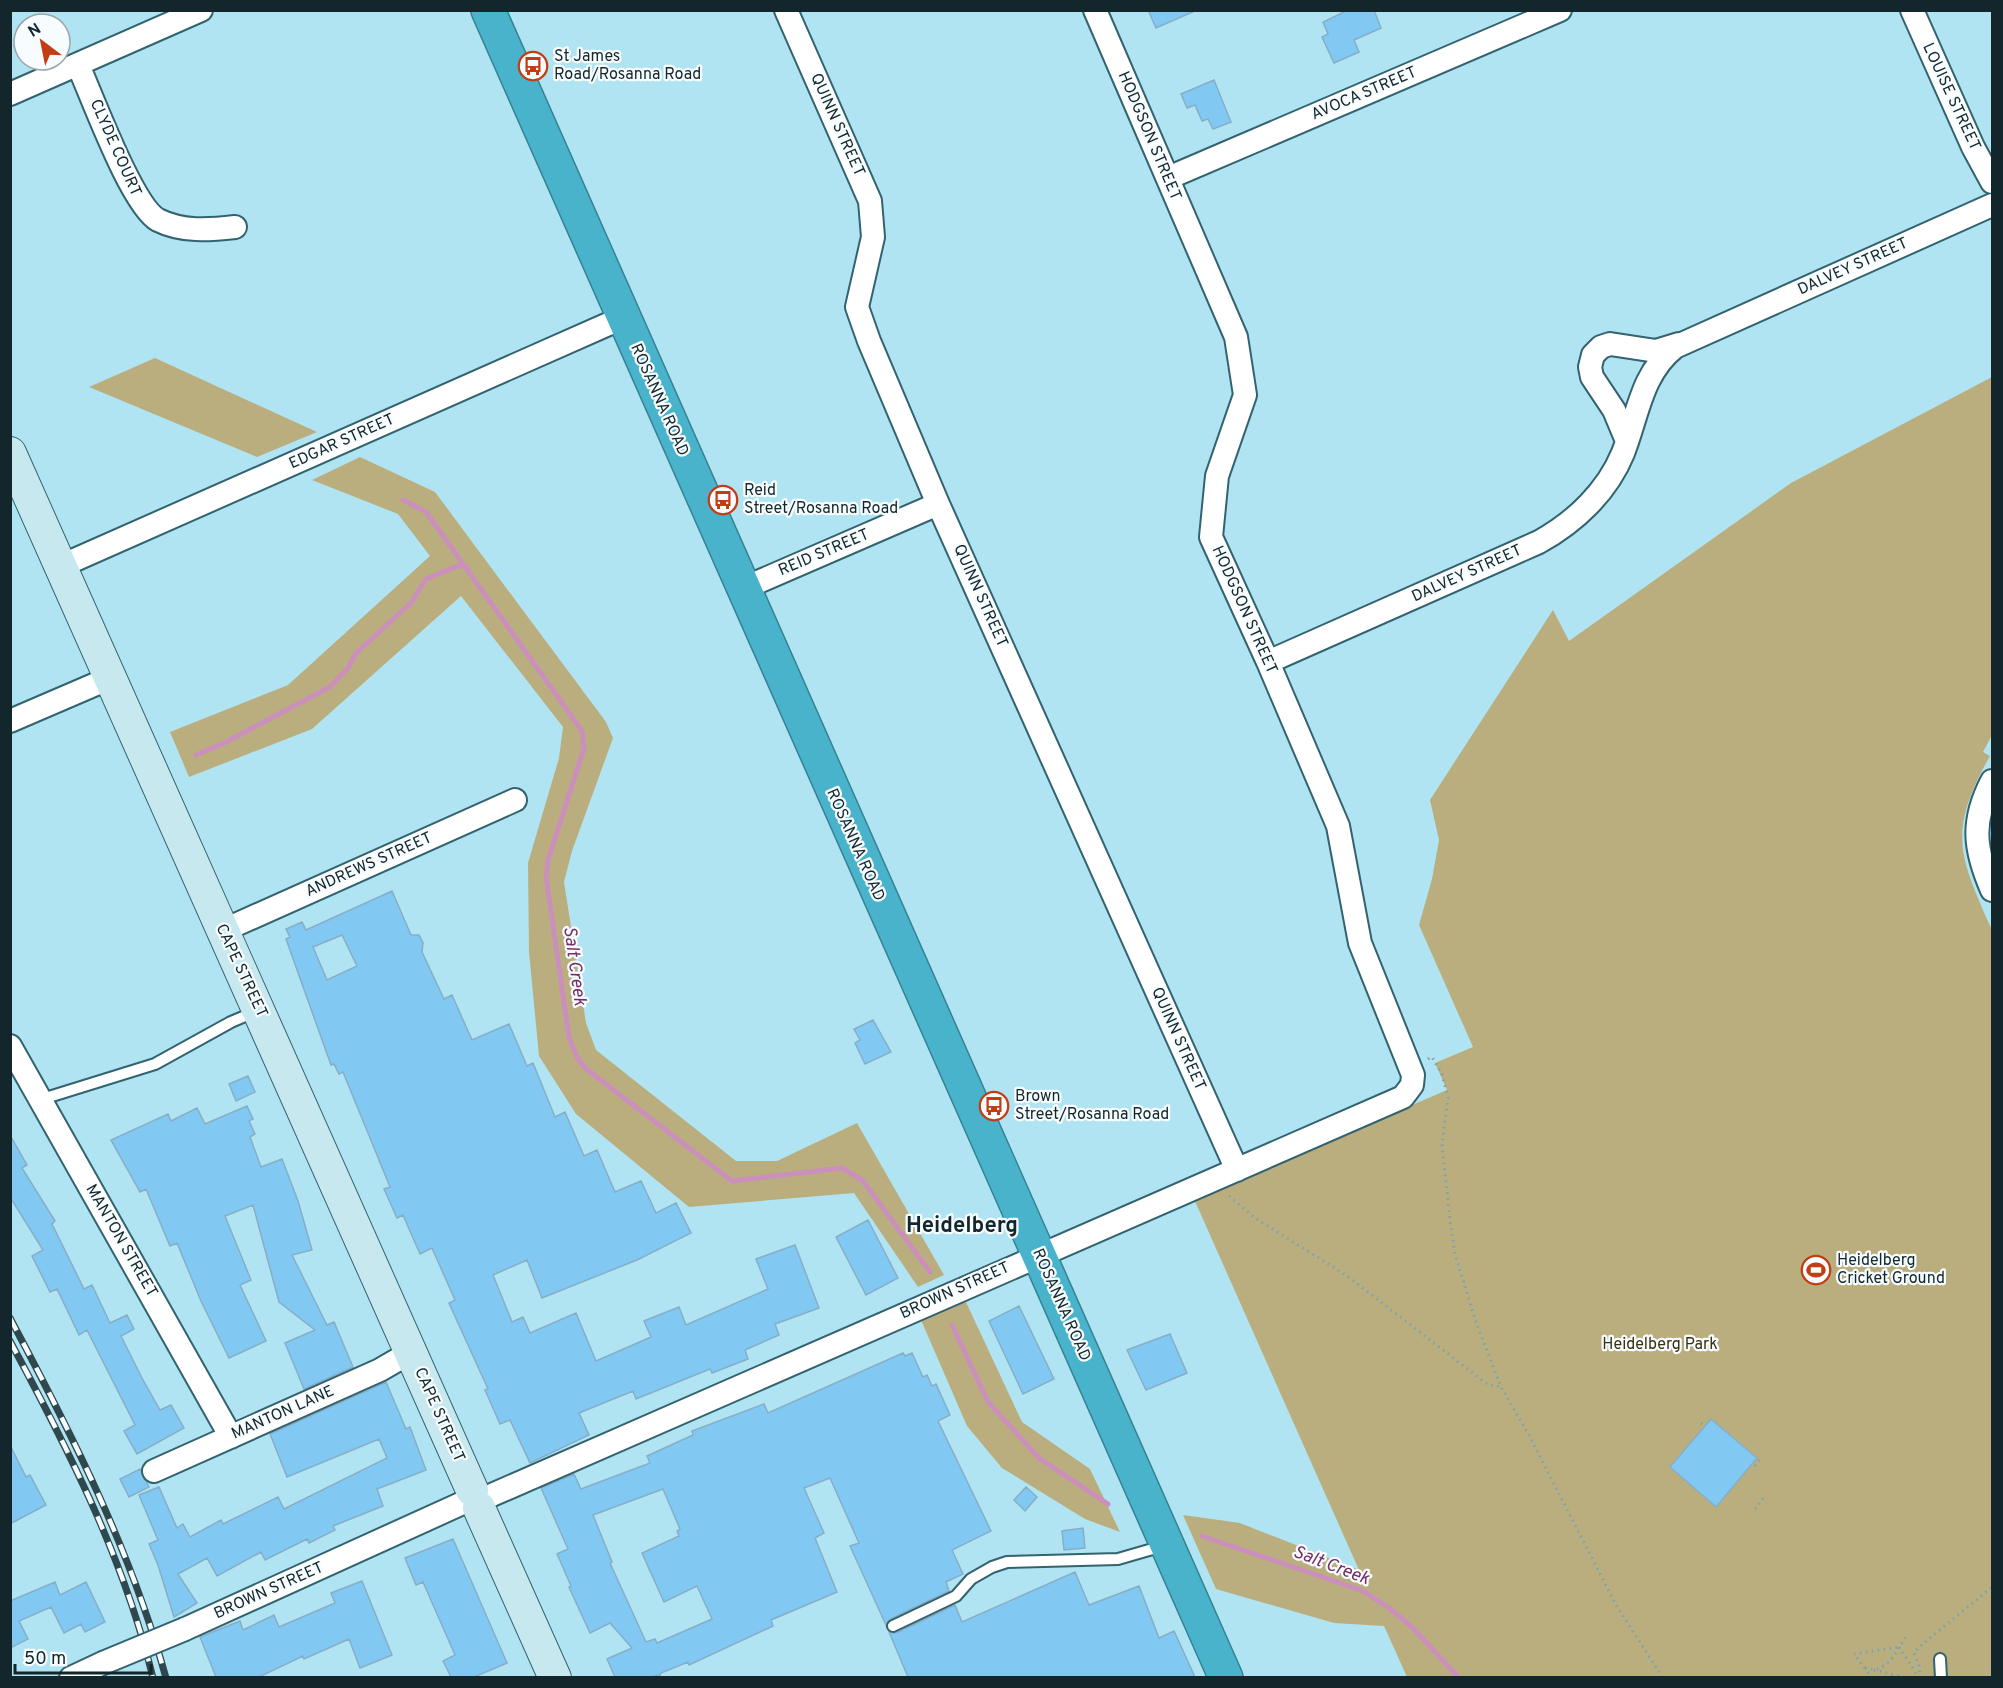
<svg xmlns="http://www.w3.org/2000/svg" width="2003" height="1688" font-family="Overpass,sans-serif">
	<rect width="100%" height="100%" fill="#b1e4f2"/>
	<path fill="#baae7e" d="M 155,358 L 317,432 L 257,457 L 89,387 Z
		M 1992,377 L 1992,735 L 1983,752 L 1990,756 C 1947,832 1959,856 1992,930 L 1992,1677 L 1407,1677 L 1384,1626 L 1334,1623 L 1216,1589 L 1183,1515 L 1240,1523 L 1359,1570 L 1194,1199 L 1447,1090 L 1435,1063 L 1473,1047 L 1419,925 L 1432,879 L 1439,840 L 1430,800 L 1553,610 L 1569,641 L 1791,483 Z
		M 360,457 L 435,492 L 606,722 L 613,738 L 572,851 L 564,882 L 586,1023 L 596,1050 L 736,1161 L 777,1161 L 857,1123 L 944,1275 L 918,1287 L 854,1193 L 689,1207 L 576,1114 L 539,1056 L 529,952 L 528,863 L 559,758 L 563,727 L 461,596 L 312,729 L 189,777 L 170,732 L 288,685 L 430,556 L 398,514 L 312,480 Z
		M 965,1300 L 1022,1422 L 1090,1469 L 1120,1532 L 1085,1519 L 1002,1468 L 967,1426 L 921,1320 Z"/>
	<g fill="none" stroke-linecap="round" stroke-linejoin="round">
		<path stroke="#cb8fbc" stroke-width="5" d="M 403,500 L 426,512 L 582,731 L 584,748 L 548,860 L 546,877 L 569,1038 L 577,1057 L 585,1068 L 732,1181 L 842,1168 L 863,1181 L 930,1272
			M 196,755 L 226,742 L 330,687 L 348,668 L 356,653 L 411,603 L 426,579 L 458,566 L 466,566
			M 952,1325 L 988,1402 L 1040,1459 L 1108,1504
			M 1202,1536 L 1363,1591 L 1389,1608 L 1413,1628 L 1459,1678"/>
	</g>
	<path fill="#81c8f3" stroke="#86aec7" stroke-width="1.5" fill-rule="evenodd" d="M 1148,10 L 1197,10 L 1156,28 Z
		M 1348,10 L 1374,10 L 1381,28 L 1354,40 L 1359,52 L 1334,63 L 1322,37 L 1328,34 L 1323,22 Z
		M 1214,80 L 1231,122 L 1213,129 L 1208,119 L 1202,121 L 1195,105 L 1187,108 L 1181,94 Z
		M 392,891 L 411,935 L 419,935 L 423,943 L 422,952 L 444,999 L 452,995 L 472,1040 L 509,1024 L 527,1066 L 533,1063 L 555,1117 L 565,1112 L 584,1156 L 597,1150 L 615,1192 L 641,1181 L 656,1213 L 676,1203 L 691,1233 L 637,1260 L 542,1298 L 527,1260 L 493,1275 L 512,1322 L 523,1317 L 530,1333 L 576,1313 L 596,1361 L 651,1337 L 644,1321 L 679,1307 L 686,1325 L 768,1289 L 756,1259 L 795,1245 L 819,1308 L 775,1324 L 779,1335 L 745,1350 L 748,1359 L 712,1373 L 710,1369 L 636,1399 L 633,1391 L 579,1413 L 589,1435 L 530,1463 L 510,1420 L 500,1424 L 485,1390 L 488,1389 L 449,1303 L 455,1300 L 432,1248 L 420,1254 L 403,1215 L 397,1218 L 384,1189 L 390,1187 L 343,1072 L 339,1074 L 334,1064 L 331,1065 L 286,939 L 290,937 L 286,929 L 302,922 L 306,930 ZM 342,935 L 357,966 L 327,980 L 313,947 Z
		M 873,1020 L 891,1052 L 865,1064 L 855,1043 L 860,1040 L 854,1029 Z
		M 248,1076 L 255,1092 L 236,1101 L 229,1084 Z
		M 247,1106 L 253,1119 L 249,1121 L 255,1134 L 250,1137 L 261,1167 L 282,1159 L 298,1201 L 312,1250 L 292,1255 L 327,1325 L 334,1322 L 353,1367 L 304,1389 L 285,1343 L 315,1330 L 279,1302 L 253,1205 L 225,1216 L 251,1280 L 240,1285 L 266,1341 L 229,1358 L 201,1301 L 177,1243 L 170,1246 L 146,1189 L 140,1192 L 111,1140 L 168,1114 L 171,1121 L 197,1108 L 205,1124 Z
		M 10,1135 L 27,1165 L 22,1168 L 55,1221 L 52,1224 L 84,1289 L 92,1285 L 110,1323 L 127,1315 L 134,1329 L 121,1336 L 142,1378 L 160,1410 L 171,1405 L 184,1428 L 137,1454 L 124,1431 L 135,1425 L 87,1330 L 79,1335 L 57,1289 L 50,1292 L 32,1256 L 43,1250 L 10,1197 Z
		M 868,1220 L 898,1278 L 866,1295 L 836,1237 Z
		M 1019,1306 L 1054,1379 L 1023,1394 L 989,1321 Z
		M 1170,1334 L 1187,1373 L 1146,1390 L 1127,1350 Z
		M 903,1353 L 905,1356 L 912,1353 L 923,1377 L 927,1375 L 932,1386 L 936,1384 L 950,1415 L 938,1421 L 991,1531 L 952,1550 L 963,1574 L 946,1582 L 949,1591 L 890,1619 L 886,1625 L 850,1546 L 859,1543 L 830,1478 L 804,1488 L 824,1533 L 815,1538 L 837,1592 L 771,1620 L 773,1626 L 689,1665 L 688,1662 L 661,1673 L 659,1677 L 657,1675 L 651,1677 L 615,1677 L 607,1659 L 632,1648 L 610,1623 L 590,1633 L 569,1587 L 571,1586 L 557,1554 L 568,1549 L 541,1488 L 574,1474 L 581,1489 L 650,1463 L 647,1456 L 693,1435 L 692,1431 L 764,1404 L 768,1413 ZM 663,1489 L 680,1529 L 677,1531 L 679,1536 L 642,1553 L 664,1602 L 697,1586 L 712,1619 L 657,1643 L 655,1639 L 646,1642 L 610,1563 L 612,1562 L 593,1515 Z
		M 386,1382 L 406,1429 L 410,1427 L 426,1470 L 377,1489 L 383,1506 L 333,1526 L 335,1530 L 309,1543 L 307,1539 L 265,1560 L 261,1552 L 217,1576 L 207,1558 L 178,1574 L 197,1603 L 174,1617 L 158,1565 L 149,1544 L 158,1540 L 139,1495 L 159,1487 L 177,1528 L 183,1524 L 190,1537 L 221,1520 L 223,1524 L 278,1497 L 284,1509 L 387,1458 L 379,1439 L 287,1477 L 270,1434 Z
		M 1711,1419 L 1757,1458 L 1716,1507 L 1670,1467 Z
		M 10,1445 L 26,1477 L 30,1475 L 46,1505 L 10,1524 Z
		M 140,1469 L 149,1487 L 129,1497 L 120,1479 Z
		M 1026,1487 L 1037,1497 L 1025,1511 L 1014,1500 Z
		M 1083,1528 L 1085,1548 L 1064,1550 L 1062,1531 Z
		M 453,1539 L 507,1663 L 474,1677 L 451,1677 L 443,1661 L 455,1655 L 423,1582 L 416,1585 L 405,1558 Z
		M 1075,1572 L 1089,1605 L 1139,1586 L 1159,1638 L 1174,1631 L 1195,1677 L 908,1677 L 889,1632 L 896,1633 L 955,1605 L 962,1622 Z
		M 362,1581 L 392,1655 L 360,1668 L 349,1639 L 304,1659 L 303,1656 L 259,1677 L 216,1677 L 200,1637 L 240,1621 L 243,1630 L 274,1615 L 279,1627 L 335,1603 L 331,1593 Z
		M 55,1582 L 60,1595 L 86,1582 L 105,1622 L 85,1632 L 81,1624 L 64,1633 L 51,1607 L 19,1621 L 28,1639 L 10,1648 L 10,1601 Z"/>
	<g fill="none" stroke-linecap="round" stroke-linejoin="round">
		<g stroke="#32636f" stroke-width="14">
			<path id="lane" d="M 39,1100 L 155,1064 L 231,1022 L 257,1011
				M 893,1626 L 956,1596 L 971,1579 L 992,1567 L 1007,1562 L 1118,1559 L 1163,1546
				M 1940,1659 L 1941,1678"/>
		</g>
		<g stroke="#32636f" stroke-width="26">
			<path id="street" d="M 786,10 L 870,201 L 873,237 L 857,307 L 869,341 L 938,504 L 1237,1170
				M 1912,10 L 1973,147 L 1992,182
				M 78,65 C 92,96 132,206 158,220 C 182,232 209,230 235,227
				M 10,94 L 201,10
				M 1168,178 L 1560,10
				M 1627,441 L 1614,410 L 1592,377 L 1590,367 L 1593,355 L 1601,347 L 1610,344 L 1656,351 L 1679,344
				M 61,566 L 622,318
				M 742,589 L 938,504
				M 1268,662 L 1539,542 C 1575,522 1607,492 1623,453 C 1638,415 1641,374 1675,347 L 1992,205
				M 10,721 L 110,678
				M 1992,781 C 1971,821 1974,849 1992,890
				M 222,931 L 515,800
				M 10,1046 L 231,1437
				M 154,1471 L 380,1370 L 411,1352
				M 485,1498 L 1403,1097 L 1412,1085 L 1413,1075 L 1360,943 L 1338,826 L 1268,662 L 1211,537 L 1217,476 L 1245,395 L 1236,337 L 1095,10
				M 185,1629 L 467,1501
				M 71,1678 L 103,1663"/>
		</g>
		<g stroke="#32636f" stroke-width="34">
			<path id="secondary" d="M 10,453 L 472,1490
				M 479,1508 L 555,1678"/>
		</g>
		<g stroke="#358293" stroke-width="36">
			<path id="highway" d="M 488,10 L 1226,1678"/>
		</g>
		<path stroke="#7aa3ae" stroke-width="3" stroke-dasharray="1.5 4.5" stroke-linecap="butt" d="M 1428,1059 L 1432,1057 L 1442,1074 L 1448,1098 L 1442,1145 L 1450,1220 L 1455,1254 L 1476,1322 L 1501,1387 L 1529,1435 L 1616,1605 L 1663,1678
			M 1229,1196 L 1255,1218 L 1346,1275 L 1487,1384 L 1501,1387
			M 1701,1423 L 1705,1427
			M 1755,1466 L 1760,1459
			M 1755,1509 L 1765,1496
			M 1899,1647 L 1919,1678
			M 1865,1668 C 1888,1675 1896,1651 1907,1635
			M 1874,1670 L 1907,1678
			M 1872,1678 L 1854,1654 L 1899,1647
			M 1919,1678 L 1920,1669 L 1914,1653 L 1919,1647 L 1992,1587"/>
		<use href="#lane" stroke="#fff" stroke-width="10"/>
		<use href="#street" stroke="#fff" stroke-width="22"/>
		<use href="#secondary" stroke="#c8e8ef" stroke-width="32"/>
		<use href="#highway" stroke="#48b3cb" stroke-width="33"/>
		<g stroke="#2e484e" stroke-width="7">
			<path id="rail" d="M 10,1318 C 72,1435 131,1550 166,1678
				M 10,1341 C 68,1449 124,1558 153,1678"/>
		</g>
		<use href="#rail" stroke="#f7fcfe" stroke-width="4.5" stroke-dasharray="14" stroke-linecap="butt"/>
		<g stroke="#32636f" stroke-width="26" stroke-linecap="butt">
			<path id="street-bridge" d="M 103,1663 L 185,1629"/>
		</g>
		<use href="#street-bridge" stroke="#fff" stroke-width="22"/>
	</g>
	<defs>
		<g id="bus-ring" transform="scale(1.5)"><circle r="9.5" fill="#f7fcfe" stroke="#c43c11" stroke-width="1.5"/><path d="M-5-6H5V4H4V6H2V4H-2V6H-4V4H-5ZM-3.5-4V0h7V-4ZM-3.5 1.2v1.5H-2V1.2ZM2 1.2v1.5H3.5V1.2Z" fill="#c43c11"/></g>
		<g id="stadium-ring" transform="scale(1.5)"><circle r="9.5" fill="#f7fcfe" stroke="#c43c11" stroke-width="1.5"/><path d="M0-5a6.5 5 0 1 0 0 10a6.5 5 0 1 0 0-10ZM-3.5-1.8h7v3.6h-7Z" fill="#c43c11"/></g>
	</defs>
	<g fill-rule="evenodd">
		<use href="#bus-ring" x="533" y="66"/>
		<use href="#bus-ring" x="723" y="500"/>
		<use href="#bus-ring" x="994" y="1106"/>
		<use href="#stadium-ring" x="1816" y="1270"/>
	</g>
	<g text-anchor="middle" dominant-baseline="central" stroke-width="4.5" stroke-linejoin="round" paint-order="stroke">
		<g font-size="16" fill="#12262b" stroke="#f7fcfe" text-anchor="start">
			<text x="554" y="57">St James<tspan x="554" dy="18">Road/Rosanna Road</tspan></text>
			<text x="744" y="491">Reid<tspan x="744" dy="18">Street/Rosanna Road</tspan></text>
			<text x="1015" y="1097">Brown<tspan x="1015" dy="18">Street/Rosanna Road</tspan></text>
			<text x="1837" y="1261">Heidelberg<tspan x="1837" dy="18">Cricket Ground</tspan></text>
		</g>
		<g font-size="16" fill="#12262b" stroke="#f7fcfe">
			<text transform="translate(1364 94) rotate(-23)">AVOCA STREET</text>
			<text transform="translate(1951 97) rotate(65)">LOUISE STREET</text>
			<text transform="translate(837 125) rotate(66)">QUINN STREET</text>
			<text transform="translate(1149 136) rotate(67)">HODGSON STREET</text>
			<text transform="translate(115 148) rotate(66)">CLYDE COURT</text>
			<text transform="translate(1853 267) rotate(-24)">DALVEY STREET</text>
			<text transform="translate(659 400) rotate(66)">ROSANNA ROAD</text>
			<text transform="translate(342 442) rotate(-24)">EDGAR STREET</text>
			<text transform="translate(824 553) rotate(-23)">REID STREET</text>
			<text transform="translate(1467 574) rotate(-24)">DALVEY STREET</text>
			<text transform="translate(980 596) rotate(66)">QUINN STREET</text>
			<text transform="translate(1244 610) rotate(66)">HODGSON STREET</text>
			<text transform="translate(855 845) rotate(66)">ROSANNA ROAD</text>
			<text transform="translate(369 865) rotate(-24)">ANDREWS STREET</text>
			<text transform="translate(241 971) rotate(65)">CAPE STREET</text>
			<text transform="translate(1178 1039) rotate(66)">QUINN STREET</text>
			<text transform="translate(121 1241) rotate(60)">MANTON STREET</text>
			<text transform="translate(955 1291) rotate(-24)">BROWN STREET</text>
			<text transform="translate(1061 1305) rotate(66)">ROSANNA ROAD</text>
			<text transform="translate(283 1413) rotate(-24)">MANTON LANE</text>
			<text transform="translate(439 1415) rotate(66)">CAPE STREET</text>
			<text transform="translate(269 1591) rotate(-24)">BROWN STREET</text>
		</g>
		<g font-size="16" fill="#372f0f" stroke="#f7fcfe">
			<text x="1660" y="1345">Heidelberg Park</text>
		</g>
		<g font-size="18" font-style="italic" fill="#742d66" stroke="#f7fcfe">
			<text transform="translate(574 966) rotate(82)">Salt Creek</text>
			<text transform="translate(1331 1566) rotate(21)">Salt Creek</text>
		</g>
		<g font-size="22" font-weight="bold" fill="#12262b" stroke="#f7fcfe">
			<text x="962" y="1226">Heidelberg</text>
		</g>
	</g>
	<rect width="2003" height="1688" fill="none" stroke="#12262b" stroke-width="24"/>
	<g transform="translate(42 42) rotate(328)"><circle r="28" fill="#f7fcfe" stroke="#9ba6aa" stroke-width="1.5"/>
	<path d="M0-4.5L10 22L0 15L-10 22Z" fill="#c43c11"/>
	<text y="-9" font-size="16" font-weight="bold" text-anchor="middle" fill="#12262b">N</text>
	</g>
	<path d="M15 1664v9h136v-9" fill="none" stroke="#12262b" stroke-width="3"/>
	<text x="24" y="1664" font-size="18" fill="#12262b" stroke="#f7fcfe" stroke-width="4.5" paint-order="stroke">50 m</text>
</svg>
